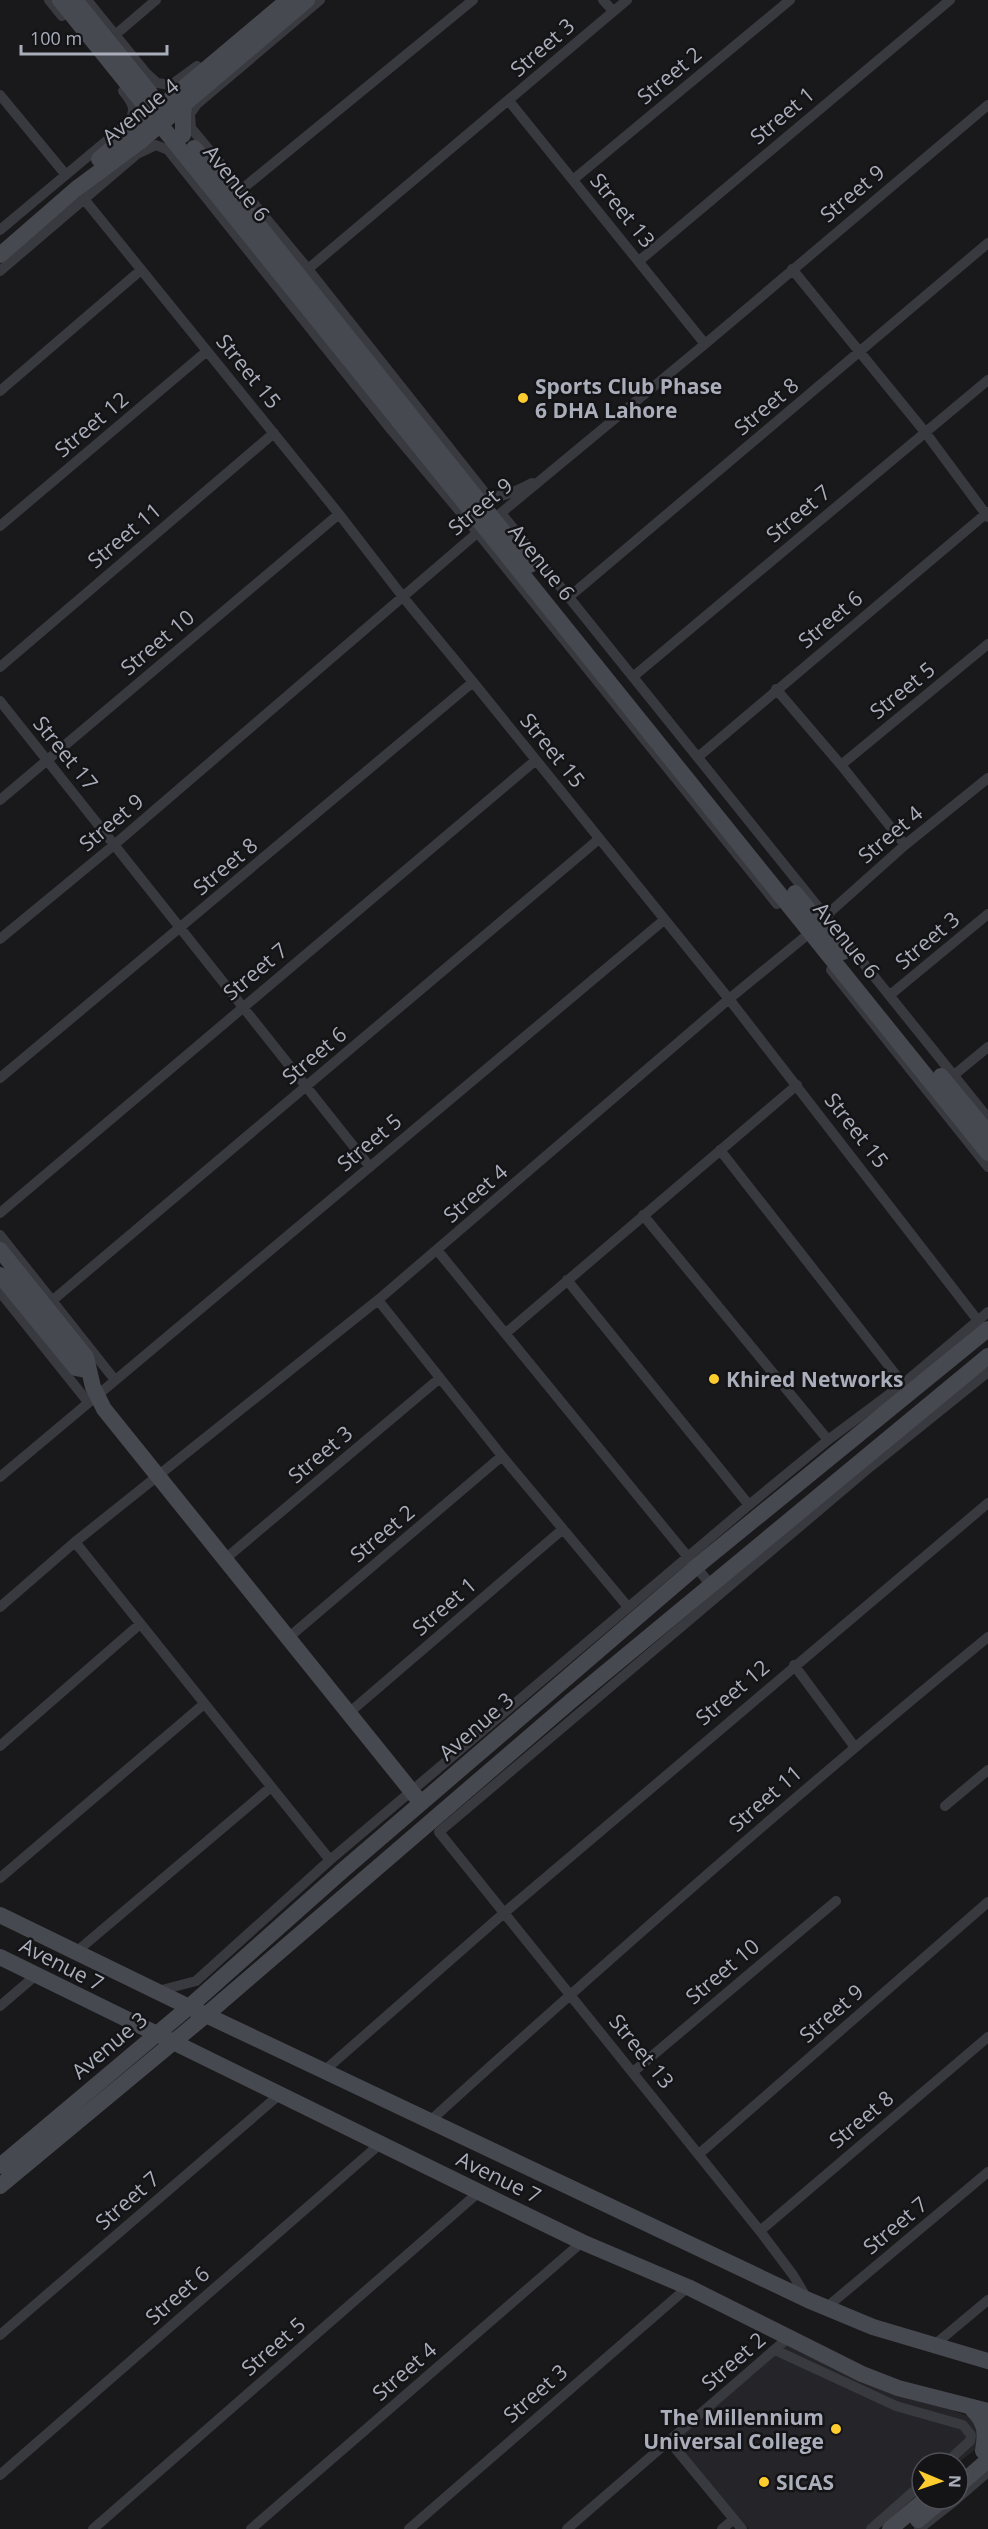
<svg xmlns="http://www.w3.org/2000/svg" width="988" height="2529" font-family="'Open Sans',sans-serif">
	<rect width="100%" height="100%" fill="#19191b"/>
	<path fill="#252428" d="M 789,2343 L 810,2356 L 978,2420 L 976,2449 L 958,2463 L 922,2463 L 922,2492 L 876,2529 L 749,2529 L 674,2443 Z"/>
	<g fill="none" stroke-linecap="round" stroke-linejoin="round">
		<path stroke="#393a40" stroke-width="10" d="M 49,0 L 62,16
			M 87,0 L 146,73 L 157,83 L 171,85 L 197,66
			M 320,0 L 197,104 L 190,114 L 191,128 L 308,269 L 486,494 C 500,501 519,489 532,483
			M 603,0 L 613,11
			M 115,35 L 156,0
			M 0,95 L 66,175
			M 509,101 L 705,344
			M 574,179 L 790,0
			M 242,189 L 473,0
			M 84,199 L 339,514 L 403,597 L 473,682 L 729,999 L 986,1331
			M 0,230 L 129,122 C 137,109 132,102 123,91
			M 639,261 L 950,0
			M 308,269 L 627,0
			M 792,269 L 925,432 L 988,517
			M 0,271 L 137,154 L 156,145 L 168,150 L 388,426 L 478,533 L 777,904
			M 0,391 L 141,270
			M 501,513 L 988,1118
			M 0,526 L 207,351
			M 569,597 L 988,243
			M 0,667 L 274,433
			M 634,676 L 988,380
			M 776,689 L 841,765 L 905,845
			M 0,701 L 370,1167
			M 698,757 L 988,512
			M 841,765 L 988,644
			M 0,800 L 339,514
			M 821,920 L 905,845 L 988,778
			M 0,939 L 114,845 L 484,527 L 705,344 L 988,105
			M 831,970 L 988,1167
			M 890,995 L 988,914
			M 954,1075 L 988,1047
			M 0,1078 L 473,682
			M 720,1150 L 903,1384
			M 0,1213 L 536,760
			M 643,1215 L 828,1440
			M 0,1235 L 115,1380
			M 437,1250 L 710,1584
			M 567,1280 L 749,1505
			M 0,1292 L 88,1402
			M 53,1300 L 599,839
			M 378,1300 L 502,1456 L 628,1607
			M 506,1333 L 797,1085
			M 0,1477 L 664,920
			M 75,1542 L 330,1860
			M 225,1559 L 440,1378
			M 0,1607 L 75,1542 L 378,1300 L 729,999 L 812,931
			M 288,1638 L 502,1456
			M 794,1665 L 854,1746
			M 350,1712 L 563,1529
			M 0,1746 L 140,1624
			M 945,1806 L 988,1770
			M 0,1878 L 204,1704
			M 76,1952 L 271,1787
			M 158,1991 L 196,1981 L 330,1860 L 749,1505 L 828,1440 L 903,1384 L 988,1312
			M 0,2006 L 35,1976
			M 324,2071 L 504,1913 L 988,1503
			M 633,2072 L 836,1901
			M 430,2121 C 612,1956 797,1793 988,1637
			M 699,2154 L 988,1902
			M 760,2231 L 988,2037
			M 808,2300 L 793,2275 L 760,2231 L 439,1832 L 870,1467 L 988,1372
			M 827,2307 L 988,2172
			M 0,2335 L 279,2095
			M 933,2346 L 988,2300
			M 775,2350 L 896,2406 L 963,2425 L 971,2435 L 970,2441 L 946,2463
			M 670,2442 L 742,2529
			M 0,2475 L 380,2144
			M 958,2498 L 988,2472
			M 93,2529 L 479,2192
			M 251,2529 L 582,2242
			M 409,2529 L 688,2287
			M 567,2529 L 788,2338
			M 722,2529 L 734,2519
			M 871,2529 L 922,2484
			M 919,2529 L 957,2499"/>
		<path stroke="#474950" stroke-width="16" d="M 60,0 L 988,1153
			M 75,0 L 150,93
			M 183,135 L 183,113 L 185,102
			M 194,148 L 236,197 L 530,565
			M 99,159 L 288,0
			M 0,255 L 76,189 L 142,140 L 307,0
			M 795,893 L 843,952
			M 941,1076 L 988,1133
			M 0,1250 L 86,1357 L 93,1387 L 104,1409 L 421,1803
			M 0,1275 L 76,1368 L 88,1370
			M 0,1915 L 189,2007 L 808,2300 L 873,2327 L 988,2361
			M 0,1957 L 479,2192 L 582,2242 L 688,2287 L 862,2374 L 898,2388 L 988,2411
			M 0,2166 L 189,2007 L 342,1871 L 697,1566 L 988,1329
			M 0,2186 L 206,2015 L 571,1701 L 988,1356
			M 972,2409 C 986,2423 986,2432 983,2451
			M 958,2486 L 988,2460
			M 918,2520 L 943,2499
			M 890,2529 L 926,2499"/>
	</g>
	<g fill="#fdcc2f" stroke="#141316" stroke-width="2">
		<circle cx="523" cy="398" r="6"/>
		<circle cx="714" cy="1379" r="6"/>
		<circle cx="836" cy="2429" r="6"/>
		<circle cx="764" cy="2482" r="6"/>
	</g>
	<g text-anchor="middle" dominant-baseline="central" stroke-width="5" stroke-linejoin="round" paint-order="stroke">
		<g font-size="21" fill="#aaaebb" stroke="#141316">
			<text transform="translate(542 47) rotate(-41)">Street 3</text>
			<text transform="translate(669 75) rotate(-40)">Street 2</text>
			<text transform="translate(140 111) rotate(-39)">Avenue 4</text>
			<text transform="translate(782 115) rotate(-40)">Street 1</text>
			<text transform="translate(237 183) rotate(51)">Avenue 6</text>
			<text transform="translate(852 193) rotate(-40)">Street 9</text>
			<text transform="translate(623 210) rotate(51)">Street 13</text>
			<text transform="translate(249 371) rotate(51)">Street 15</text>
			<text transform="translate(766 406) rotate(-40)">Street 8</text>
			<text transform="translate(91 424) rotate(-40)">Street 12</text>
			<text transform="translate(480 506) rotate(-40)">Street 9</text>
			<text transform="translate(798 513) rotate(-40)">Street 7</text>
			<text transform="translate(124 535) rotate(-40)">Street 11</text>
			<text transform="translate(542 562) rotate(51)">Avenue 6</text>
			<text transform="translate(830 619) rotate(-40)">Street 6</text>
			<text transform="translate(157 642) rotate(-40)">Street 10</text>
			<text transform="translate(902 690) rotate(-39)">Street 5</text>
			<text transform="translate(553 750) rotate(51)">Street 15</text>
			<text transform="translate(66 753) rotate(51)">Street 17</text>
			<text transform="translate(111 822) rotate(-40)">Street 9</text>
			<text transform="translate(890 834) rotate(-40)">Street 4</text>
			<text transform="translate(225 866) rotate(-40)">Street 8</text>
			<text transform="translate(847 940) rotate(51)">Avenue 6</text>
			<text transform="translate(927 940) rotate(-40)">Street 3</text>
			<text transform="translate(255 971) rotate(-40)">Street 7</text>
			<text transform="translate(314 1055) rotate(-40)">Street 6</text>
			<text transform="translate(857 1130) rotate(52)">Street 15</text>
			<text transform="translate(369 1142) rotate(-40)">Street 5</text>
			<text transform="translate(475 1193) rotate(-41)">Street 4</text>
			<text transform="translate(320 1454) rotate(-40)">Street 3</text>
			<text transform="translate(382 1533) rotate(-40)">Street 2</text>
			<text transform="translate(444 1606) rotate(-41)">Street 1</text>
			<text transform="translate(732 1692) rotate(-40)">Street 12</text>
			<text transform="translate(476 1726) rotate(-41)">Avenue 3</text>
			<text transform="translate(765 1798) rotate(-41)">Street 11</text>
			<text transform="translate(62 1964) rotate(27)">Avenue 7</text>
			<text transform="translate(722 1971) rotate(-40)">Street 10</text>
			<text transform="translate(831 2013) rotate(-41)">Street 9</text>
			<text transform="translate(109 2045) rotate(-40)">Avenue 3</text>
			<text transform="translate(642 2051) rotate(51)">Street 13</text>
			<text transform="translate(861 2119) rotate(-40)">Street 8</text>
			<text transform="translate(499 2177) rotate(26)">Avenue 7</text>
			<text transform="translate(127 2200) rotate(-41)">Street 7</text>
			<text transform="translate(895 2225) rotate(-40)">Street 7</text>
			<text transform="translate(177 2295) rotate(-41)">Street 6</text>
			<text transform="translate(273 2346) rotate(-41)">Street 5</text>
			<text transform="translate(733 2361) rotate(-41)">Street 2</text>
			<text transform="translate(404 2371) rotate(-41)">Street 4</text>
			<text transform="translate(535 2393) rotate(-41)">Street 3</text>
		</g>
		<g font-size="21" font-weight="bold" fill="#aaaebb" stroke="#141316" text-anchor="start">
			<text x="535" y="386">Sports Club Phase<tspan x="535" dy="24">6 DHA Lahore</tspan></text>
			<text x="726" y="1379">Khired Networks</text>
			<text x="824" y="2417" text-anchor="end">The Millennium<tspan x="824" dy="24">Universal College</tspan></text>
			<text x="776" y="2482">SICAS</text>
		</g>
	</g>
	<g transform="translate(940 2481) rotate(92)"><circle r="28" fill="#141316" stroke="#505158" stroke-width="1.5"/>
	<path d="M0-4.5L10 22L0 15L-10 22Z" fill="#fdcc2f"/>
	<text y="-9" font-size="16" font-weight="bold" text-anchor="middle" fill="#aaaebb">N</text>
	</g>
	<path d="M21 45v9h146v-9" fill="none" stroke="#aaaebb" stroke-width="3"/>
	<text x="30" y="45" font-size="18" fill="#aaaebb" stroke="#141316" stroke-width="4.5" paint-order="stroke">100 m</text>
</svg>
